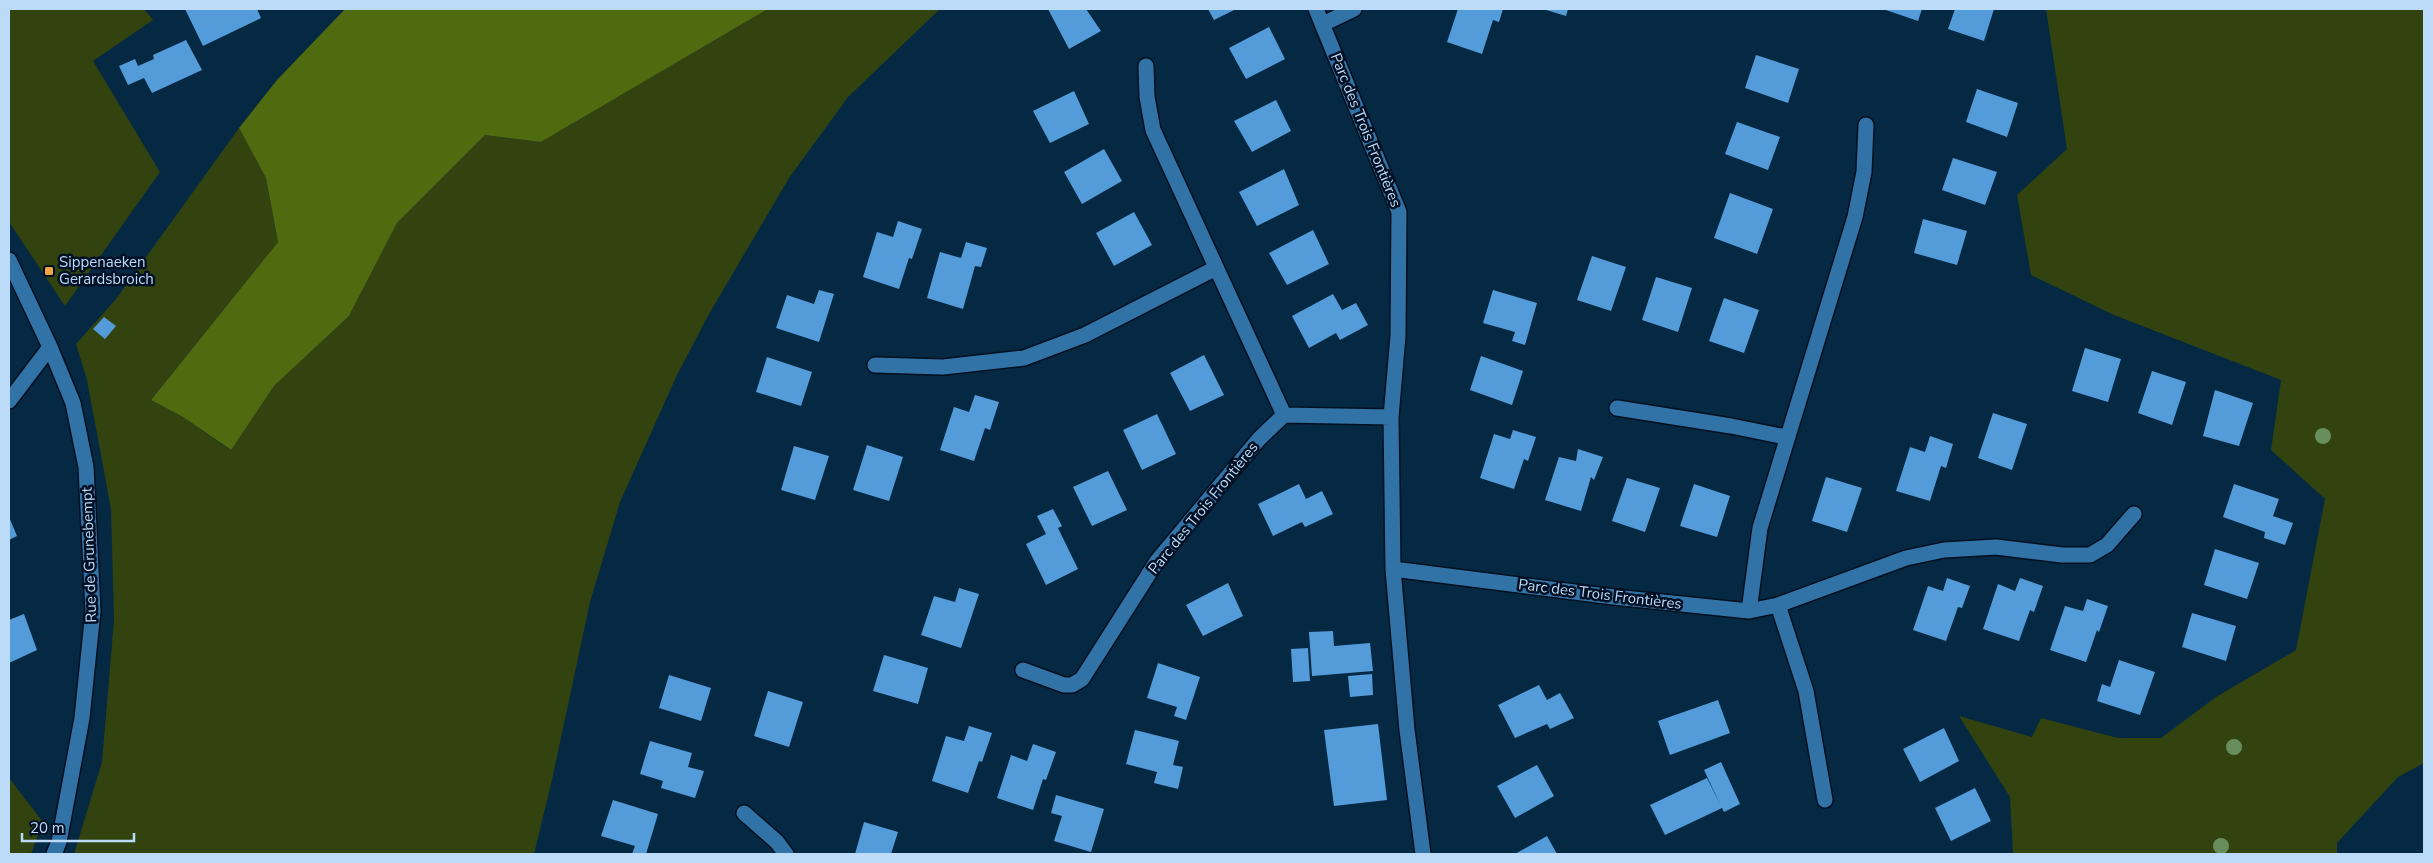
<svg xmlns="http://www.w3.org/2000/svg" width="2433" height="863" font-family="'Nunito Sans',sans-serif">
	<rect width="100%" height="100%" fill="#052843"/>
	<path fill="#32430f" d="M 9,9 L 144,9 L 153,20 L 93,61 L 160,172 L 65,306 L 9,222 Z
		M 768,9 L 940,9 L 848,97 L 789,178 L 709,314 L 677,375 L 620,502 L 590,602 L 552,780 L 534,854 L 74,854 L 102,762 L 114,620 L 111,509 L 87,380 L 76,344 L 116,299 L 239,128 L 266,178 L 278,242 L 151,400 L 183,417 L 230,450 L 274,386 L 349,316 L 397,223 L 485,135 L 541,142 Z
		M 2046,9 L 2424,9 L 2424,763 L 2398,777 L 2337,843 L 2337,854 L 2013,854 L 2010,797 L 1959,716 L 2032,737 L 2041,718 L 2118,738 L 2161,738 L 2216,697 L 2296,650 L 2325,499 L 2271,450 L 2281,380 L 2114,315 L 2031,275 L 2017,195 L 2067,149 Z
		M 9,778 L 43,822 L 31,854 L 9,854 Z"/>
	<path fill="#4f6a0f" d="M 345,9 L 768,9 L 541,142 L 485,135 L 397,223 L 349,316 L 274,386 L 231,450 L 183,417 L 151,400 L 278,242 L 266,178 L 239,128 L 277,80 Z"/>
	<path fill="#549cd9" d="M 185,9 L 257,9 L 261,18 L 203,46 Z
		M 1048,9 L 1086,9 L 1101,31 L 1069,49 Z
		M 1208,9 L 1236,9 L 1214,20 Z
		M 1458,9 L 1503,9 L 1499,22 L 1493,20 L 1482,54 L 1447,42 Z
		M 1543,9 L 1568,9 L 1566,16 Z
		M 1883,9 L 1922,9 L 1918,21 Z
		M 1955,9 L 1994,9 L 1984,41 L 1948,29 Z
		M 1269,27 L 1285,59 L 1246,79 L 1229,48 Z
		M 186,40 L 202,70 L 152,93 L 144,78 L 128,85 L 119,66 L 135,59 L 138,66 L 154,59 L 153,55 Z
		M 1756,55 L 1799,69 L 1788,103 L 1745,88 Z
		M 1977,89 L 2018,103 L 2007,137 L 1966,122 Z
		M 1074,91 L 1089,124 L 1050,143 L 1033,111 Z
		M 1276,100 L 1291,131 L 1252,152 L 1234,121 Z
		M 1737,122 L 1780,137 L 1768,170 L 1725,154 Z
		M 1104,149 L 1122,181 L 1082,204 L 1064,172 Z
		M 1953,158 L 1997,172 L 1985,205 L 1942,190 Z
		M 1284,169 L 1299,205 L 1257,226 L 1239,192 Z
		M 1730,193 L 1773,209 L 1757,254 L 1714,238 Z
		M 1134,212 L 1152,245 L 1114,266 L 1096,233 Z
		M 1923,219 L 1967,231 L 1957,265 L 1914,253 Z
		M 898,221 L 922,229 L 912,259 L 909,258 L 899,289 L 863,277 L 877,232 L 893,237 Z
		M 1313,230 L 1329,264 L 1287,285 L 1269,253 Z
		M 966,242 L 987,248 L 981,267 L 975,266 L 963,309 L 927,298 L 940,252 L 961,258 Z
		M 1592,256 L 1626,267 L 1611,311 L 1577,300 Z
		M 1656,277 L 1692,288 L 1678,332 L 1642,320 Z
		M 819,290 L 834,294 L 819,342 L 776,328 L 787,295 L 814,304 Z
		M 1493,290 L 1537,303 L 1525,345 L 1512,341 L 1515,332 L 1483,323 Z
		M 1333,294 L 1342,310 L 1356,303 L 1368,325 L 1340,340 L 1336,333 L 1309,348 L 1292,316 Z
		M 1724,298 L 1759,310 L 1744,353 L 1709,341 Z
		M 104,317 L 116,326 L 105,339 L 93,329 Z
		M 2085,348 L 2121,359 L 2108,402 L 2072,391 Z
		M 1204,355 L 1224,395 L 1190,411 L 1170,373 Z
		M 1481,356 L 1523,371 L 1512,405 L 1470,390 Z
		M 767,357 L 812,372 L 801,406 L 756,392 Z
		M 2152,371 L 2186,382 L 2172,425 L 2138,413 Z
		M 2215,390 L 2253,403 L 2239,446 L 2203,436 Z
		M 975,395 L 999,402 L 990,430 L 985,428 L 974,461 L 940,450 L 954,407 L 969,412 Z
		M 1993,413 L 2027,424 L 2012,470 L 1978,458 Z
		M 1157,414 L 1176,454 L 1142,470 L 1123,430 Z
		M 1513,430 L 1536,437 L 1528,461 L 1524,459 L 1514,489 L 1480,478 L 1494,434 L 1510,439 Z
		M 1930,436 L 1953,444 L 1946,468 L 1941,466 L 1930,501 L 1896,491 L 1910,447 L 1925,452 Z
		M 867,445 L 903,457 L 889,501 L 853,490 Z
		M 794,446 L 829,456 L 815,500 L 781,490 Z
		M 1578,449 L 1603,457 L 1594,480 L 1591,477 L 1581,511 L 1545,500 L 1559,457 L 1576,461 Z
		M 1108,471 L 1127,510 L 1092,526 L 1073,487 Z
		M 1826,477 L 1862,488 L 1847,532 L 1812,521 Z
		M 1627,478 L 1660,488 L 1645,532 L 1612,521 Z
		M 1299,484 L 1306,499 L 1322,491 L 1333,514 L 1305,527 L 1302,522 L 1273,536 L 1258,504 Z
		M 1694,484 L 1730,496 L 1717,537 L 1680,526 Z
		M 2234,484 L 2279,499 L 2273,516 L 2293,523 L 2285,545 L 2264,538 L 2265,532 L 2223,517 Z
		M 1053,509 L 1062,526 L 1058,528 L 1078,569 L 1046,585 L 1026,544 L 1046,534 L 1037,516 Z
		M 9,517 L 17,536 L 9,540 Z
		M 2215,549 L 2259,563 L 2247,599 L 2204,585 Z
		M 1947,578 L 1970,586 L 1962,608 L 1958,607 L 1946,641 L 1913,630 L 1928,586 L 1943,591 Z
		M 2020,578 L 2043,586 L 2034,612 L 2030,610 L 2019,641 L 1983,629 L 1998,584 L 2015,591 Z
		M 1228,583 L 1243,616 L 1203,636 L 1186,605 Z
		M 959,588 L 979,594 L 961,648 L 921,635 L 934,596 L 955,602 Z
		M 2087,599 L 2108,606 L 2099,632 L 2097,630 L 2086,662 L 2050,650 L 2065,606 L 2083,611 Z
		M 2192,613 L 2236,626 L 2226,661 L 2182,647 Z
		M 24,614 L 37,650 L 9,663 L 9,620 Z
		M 1333,631 L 1334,646 L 1370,643 L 1373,671 L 1312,676 L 1309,632 Z
		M 1308,648 L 1310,681 L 1293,682 L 1291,649 Z
		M 884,655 L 928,668 L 918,704 L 873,691 Z
		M 2119,660 L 2155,672 L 2140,715 L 2097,701 L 2102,684 L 2110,687 Z
		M 1158,663 L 1200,677 L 1186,720 L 1174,716 L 1177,707 L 1147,698 Z
		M 1372,674 L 1373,695 L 1350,697 L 1348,676 Z
		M 669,675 L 711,688 L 701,721 L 659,708 Z
		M 1539,685 L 1547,700 L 1560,693 L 1574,718 L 1550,729 L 1547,724 L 1515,738 L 1498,705 Z
		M 768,691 L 803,702 L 789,747 L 754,736 Z
		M 1718,700 L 1730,733 L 1670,755 L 1658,721 Z
		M 1378,724 L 1387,800 L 1334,806 L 1324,730 Z
		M 969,726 L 992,733 L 982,762 L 979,761 L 968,793 L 932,781 L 946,736 L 964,741 Z
		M 1944,728 L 1959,761 L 1920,782 L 1903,749 Z
		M 1135,730 L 1179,741 L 1173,765 L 1183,767 L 1178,789 L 1154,783 L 1157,772 L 1126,764 Z
		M 650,741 L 692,753 L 688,767 L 704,771 L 695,798 L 661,788 L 663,781 L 640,774 Z
		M 1033,744 L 1056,752 L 1046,780 L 1043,779 L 1033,810 L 997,798 L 1011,755 L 1027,761 Z
		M 1721,762 L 1740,804 L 1724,812 L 1722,808 L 1665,835 L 1650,805 L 1707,778 L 1721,806 L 1704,770 Z
		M 1537,765 L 1554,796 L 1515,818 L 1497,786 Z
		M 1975,788 L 1991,821 L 1951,841 L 1935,808 Z
		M 1056,795 L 1104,809 L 1091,852 L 1054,841 L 1062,816 L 1051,813 Z
		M 613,800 L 658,814 L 646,854 L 632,854 L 635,846 L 601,836 Z
		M 864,822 L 898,832 L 891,854 L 855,854 Z
		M 1547,836 L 1557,854 L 1515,854 Z"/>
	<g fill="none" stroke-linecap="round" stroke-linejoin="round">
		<g stroke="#001020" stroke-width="18">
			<path id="minor" d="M 1316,9 L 1399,212 L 1398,336 L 1391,417 L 1393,569 L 1407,730 L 1423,854
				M 1323,24 L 1354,9
				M 1146,66 L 1147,97 L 1153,130 L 1284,415 L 1391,417
				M 9,260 L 50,347 L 73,403 L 86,467 L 93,611 L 82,718 L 59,842 L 54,854
				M 875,365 L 943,367 L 1024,358 L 1085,335 L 1216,268
				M 9,401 L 50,347
				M 1617,408 L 1731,426 L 1786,437
				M 1393,569 L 1614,597 L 1749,611 L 1778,605 L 1906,558 L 1944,550 L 1996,547 L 2062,555 L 2090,555 L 2107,545 L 2134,514
				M 1778,605 L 1806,691 L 1825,800
				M 1749,611 L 1760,528 L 1855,217 L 1864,172 L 1866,125
				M 1023,670 L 1064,685 L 1072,685 L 1082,679 L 1157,561 L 1259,439 L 1284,415
				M 744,813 L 777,842 L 786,854"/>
		</g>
		<use href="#minor" stroke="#3273a7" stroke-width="15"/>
	</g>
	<g fill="#678e5c">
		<circle cx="2323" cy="436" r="8"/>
		<circle cx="2234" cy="747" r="8"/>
		<circle cx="2221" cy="846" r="8"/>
	</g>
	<rect fill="#f5a345" stroke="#001024" stroke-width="2" x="44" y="266" width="10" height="10" rx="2.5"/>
	<g text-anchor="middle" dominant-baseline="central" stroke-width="5" stroke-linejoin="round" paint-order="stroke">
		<g font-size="15" fill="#bbdbf8" stroke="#001024">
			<text transform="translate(1366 130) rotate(68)">Parc des Trois Frontières</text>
			<text transform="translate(1203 508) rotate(-51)">Parc des Trois Frontières</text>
			<text transform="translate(89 555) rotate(-92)">Rue de Grunebempt</text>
			<text transform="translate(1600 594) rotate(7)">Parc des Trois Frontières</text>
		</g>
		<g font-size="15" fill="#bbdbf8" stroke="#001024" text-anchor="start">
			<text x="59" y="262">Sippenaeken<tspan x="59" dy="17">Gerardsbroich</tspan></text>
		</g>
	</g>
	<rect width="2433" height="863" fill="none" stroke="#bbdbf8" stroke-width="20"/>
	<path d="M22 833v8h112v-8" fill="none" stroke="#bbdbf8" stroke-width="2.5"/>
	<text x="30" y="833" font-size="15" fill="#bbdbf8" stroke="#001024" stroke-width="4" paint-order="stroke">20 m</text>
</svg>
